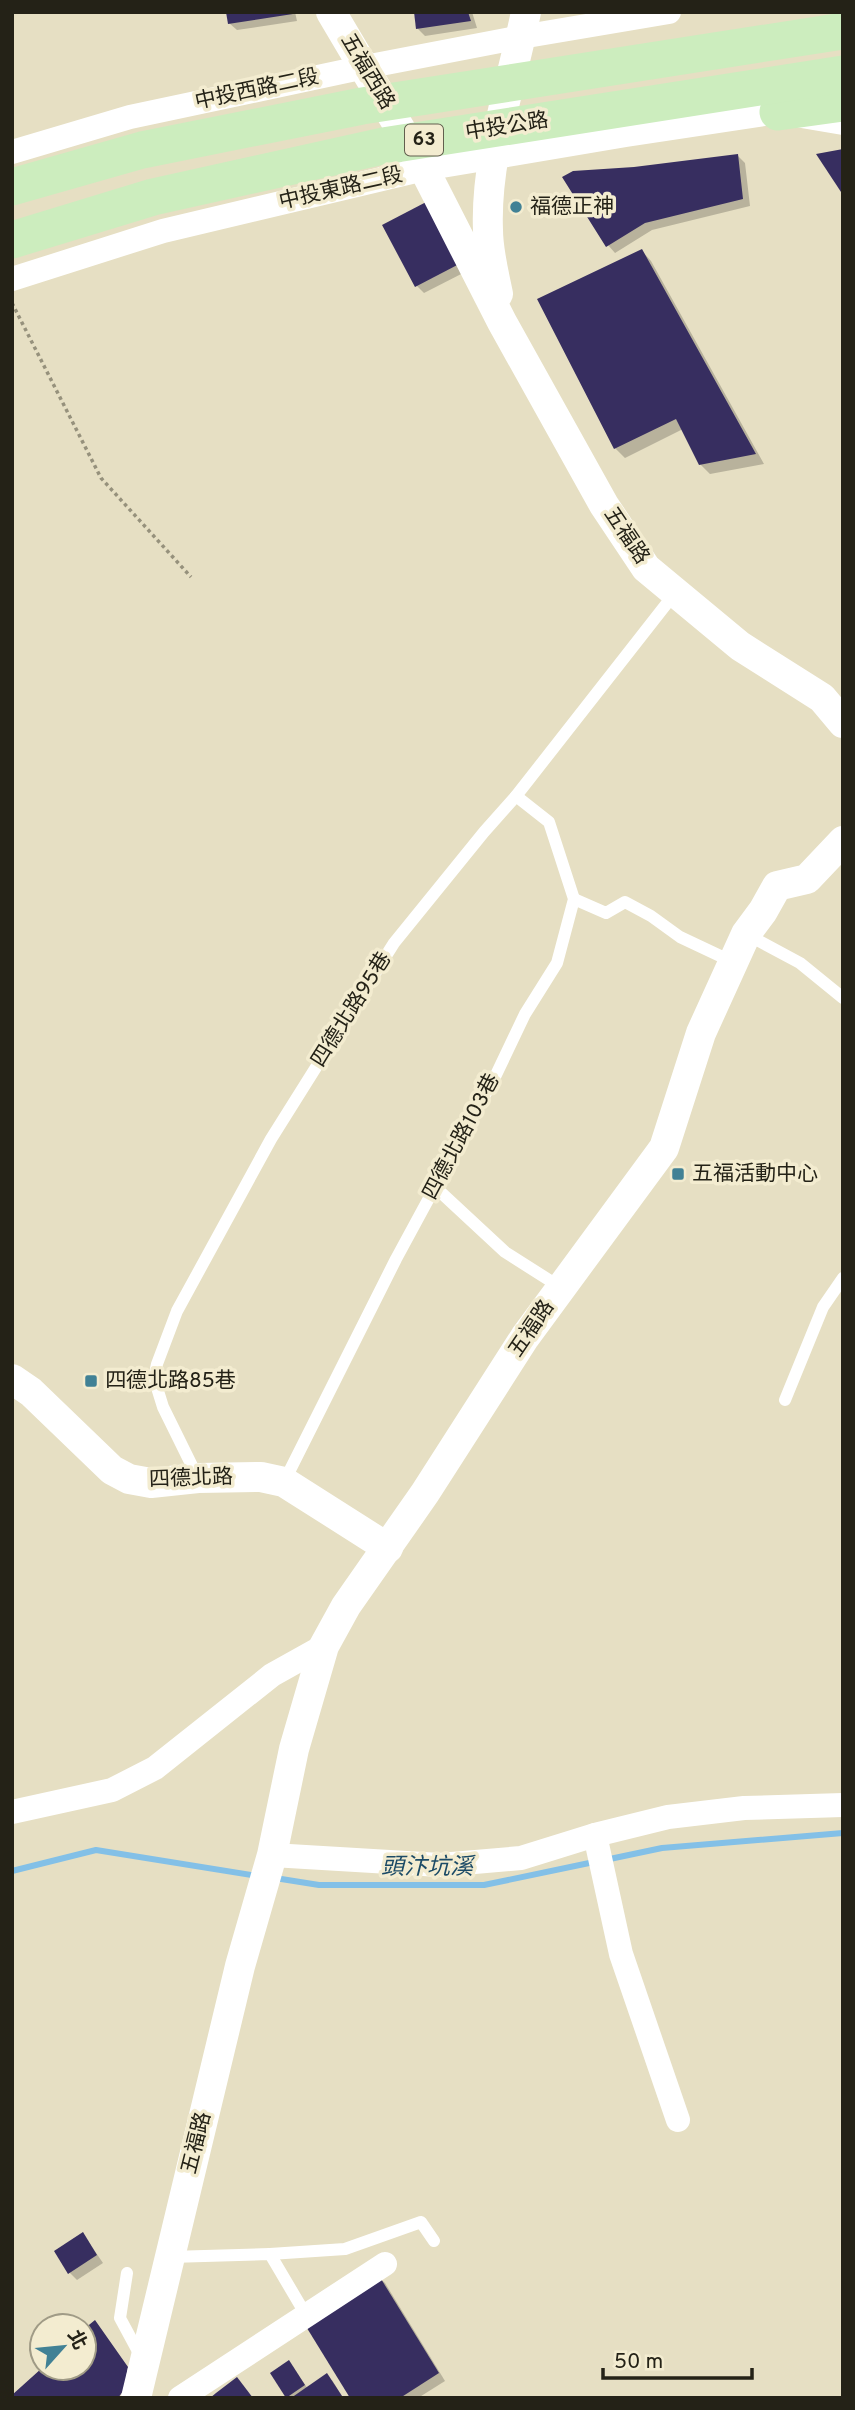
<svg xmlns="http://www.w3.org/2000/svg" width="855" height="2410" font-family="Overpass,'Noto Sans TC',sans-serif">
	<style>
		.shadow { fill: #0003 }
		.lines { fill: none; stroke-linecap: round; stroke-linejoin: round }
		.stream { stroke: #83c0e7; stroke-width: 6 }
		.building { fill: #372e60 }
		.path { stroke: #96917c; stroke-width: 3.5; stroke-dasharray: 3.5 3.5; stroke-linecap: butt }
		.service { stroke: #fff; stroke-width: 12 }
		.minor { stroke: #fff; stroke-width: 24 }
		.tertiary { stroke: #fff; stroke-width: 30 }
		.primary { stroke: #ccedbe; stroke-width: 37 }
		.poi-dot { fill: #418195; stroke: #f3ecd0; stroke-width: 2.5 }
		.labels { text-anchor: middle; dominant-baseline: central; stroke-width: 7; stroke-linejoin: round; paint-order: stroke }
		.shield { fill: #f3ecd0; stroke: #625f4e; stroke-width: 2 }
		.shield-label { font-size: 19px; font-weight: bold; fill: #242217 }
		.street-label { font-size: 21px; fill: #242217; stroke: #f3ecd0 }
		.poi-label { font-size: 21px; fill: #242217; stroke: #f3ecd0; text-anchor: start }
		.water-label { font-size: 23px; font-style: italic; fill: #1c4b66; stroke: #f3ecd0 }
	</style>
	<rect width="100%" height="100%" fill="#e6dfc3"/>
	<g class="shadow">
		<polygon points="228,12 295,12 297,21 237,30 229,23"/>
		<polygon points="416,12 472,12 477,28 425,36 418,29"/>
		<polygon points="738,156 745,163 750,206 652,230 615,253 608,245 634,169"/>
		<polygon points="385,226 469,270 424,293 417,286"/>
		<polygon points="642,251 651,261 764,464 710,474 700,464 683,429 625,458 615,448"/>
		<polygon points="83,2234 103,2263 77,2280 70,2273"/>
		<polygon points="377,2276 385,2283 445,2381 418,2398 352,2398"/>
		<polygon points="293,2367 308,2389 332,2380 343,2398 289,2398 272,2374"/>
	</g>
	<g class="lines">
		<g class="stream">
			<polyline points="605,1860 662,1848 843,1833"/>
			<polyline points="12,1871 96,1850 258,1876"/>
			<polyline points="275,1878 319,1885 484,1885 594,1862"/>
		</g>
	</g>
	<g class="building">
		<polygon points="226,12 293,12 293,14 228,24"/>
		<polygon points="414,12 468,12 471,21 416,29"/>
		<polygon points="843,149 843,195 816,154"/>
		<polygon points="738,154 743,199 645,223 606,247 562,177 573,171 634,167"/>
		<polygon points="430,200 463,262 415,287 382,225"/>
		<polygon points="642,249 756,454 699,465 676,419 614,449 537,299"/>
		<polygon points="83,2232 97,2255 68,2274 54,2251"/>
		<polygon points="378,2274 439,2373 400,2398 350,2398 302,2320"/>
		<polygon points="95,2320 128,2367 124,2390 118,2398 12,2398 12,2395 42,2368 84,2368 84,2329"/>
		<polygon points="289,2360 305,2385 286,2398 270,2373"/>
		<polygon points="327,2373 342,2396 339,2398 291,2398"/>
		<polygon points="237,2377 253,2398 210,2398 216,2393"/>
	</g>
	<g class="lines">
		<polyline class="path" points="12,303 101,478 191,577"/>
		<g class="service">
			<polyline points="574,899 606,913 625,902 651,916 680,937 733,962"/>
			<polyline points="746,934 800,963 843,998"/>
			<polyline points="435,1187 505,1252 560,1287"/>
			<polyline points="785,1400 823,1307 843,1278"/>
			<polyline points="198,1478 163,1407 154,1378 157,1364 177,1311 271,1139 394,943 484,832 516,796 675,593"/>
			<polyline points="284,1482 396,1259 435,1187 447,1170 458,1142 494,1079 525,1014 557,963 574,899 549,822 516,796"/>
			<polyline points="270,2254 345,2249 421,2222 434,2241"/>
			<polyline points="170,2257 270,2254 306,2315"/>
			<polyline points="127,2273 120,2318 141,2357"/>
		</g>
		<g class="minor">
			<polyline points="12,152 130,117 365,67 521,37 669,12"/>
			<polyline points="12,279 163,231 424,169 626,135 778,112 843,123"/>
			<polyline points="12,1812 112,1790 155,1768 272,1675 324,1646"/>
			<polyline points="595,1835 621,1954 678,2120"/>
			<polyline points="272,1855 440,1865 521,1858 595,1835 668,1817 744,1808 843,1805"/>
			<polyline points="180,2398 385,2264"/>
		</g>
		<g class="tertiary">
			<polyline points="331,12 424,169 502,322 604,505 646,568 740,646 822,698 843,723"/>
			<path d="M 498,294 C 494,274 488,251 488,230 C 485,159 512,82 526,12"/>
			<polyline points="12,1379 31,1392 112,1470 129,1479 151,1483 198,1478 261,1477 284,1482 388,1548"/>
			<polyline points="136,2398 240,1966 272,1855 294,1749 324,1646 346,1606 425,1493 525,1337 664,1148 701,1033 746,934 763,911 777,886 807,879 843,841"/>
		</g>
		<g class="primary">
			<polyline points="778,112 843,103"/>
			<polyline points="12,187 142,150 362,106 843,31"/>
			<polyline points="12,240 153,197 383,146 843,74"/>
		</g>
	</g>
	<g class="poi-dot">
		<circle cx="516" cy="207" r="7"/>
		<rect x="671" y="1167" width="14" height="14" rx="3.5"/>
		<rect x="84" y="1374" width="14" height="14" rx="3.5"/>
	</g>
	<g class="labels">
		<rect class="shield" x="405" y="124.5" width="38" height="31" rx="5"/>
		<g class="shield-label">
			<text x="424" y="140">63</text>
		</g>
		<g class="street-label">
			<text transform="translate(367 72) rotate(59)">五福西路</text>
			<text transform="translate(257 90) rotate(-12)">中投西路二段</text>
			<text transform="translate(507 127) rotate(-9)">中投公路</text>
			<text transform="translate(341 189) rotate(-13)">中投東路二段</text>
			<text transform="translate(626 536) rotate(56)">五福路</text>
			<text transform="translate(352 1010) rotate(-58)">四德北路95巷</text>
			<text transform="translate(462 1137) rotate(-62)">四德北路103巷</text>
			<text transform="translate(532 1329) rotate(-56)">五福路</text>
			<text transform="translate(191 1479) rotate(-2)">四德北路</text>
			<text transform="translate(197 2143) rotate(-76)">五福路</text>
		</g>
		<g class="poi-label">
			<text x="530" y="207">福德正神</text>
			<text x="692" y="1174">五福活動中心</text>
			<text x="105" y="1381">四德北路85巷</text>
		</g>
		<g class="water-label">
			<text x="427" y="1868">頭汴坑溪</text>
		</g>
	</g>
	<rect width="855" height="2410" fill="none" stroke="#242217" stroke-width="28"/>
	<g transform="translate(63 2347) rotate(63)"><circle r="33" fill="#f3ecd0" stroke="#a09b86" stroke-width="2"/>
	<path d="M0-5L12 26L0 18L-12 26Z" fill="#418195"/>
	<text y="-10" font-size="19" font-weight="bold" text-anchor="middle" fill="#242217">北</text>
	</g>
	<path d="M603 2368v10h149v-10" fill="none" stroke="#242217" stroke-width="3.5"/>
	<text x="614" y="2368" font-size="21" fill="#242217" stroke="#f3ecd0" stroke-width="5" paint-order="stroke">50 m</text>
</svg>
